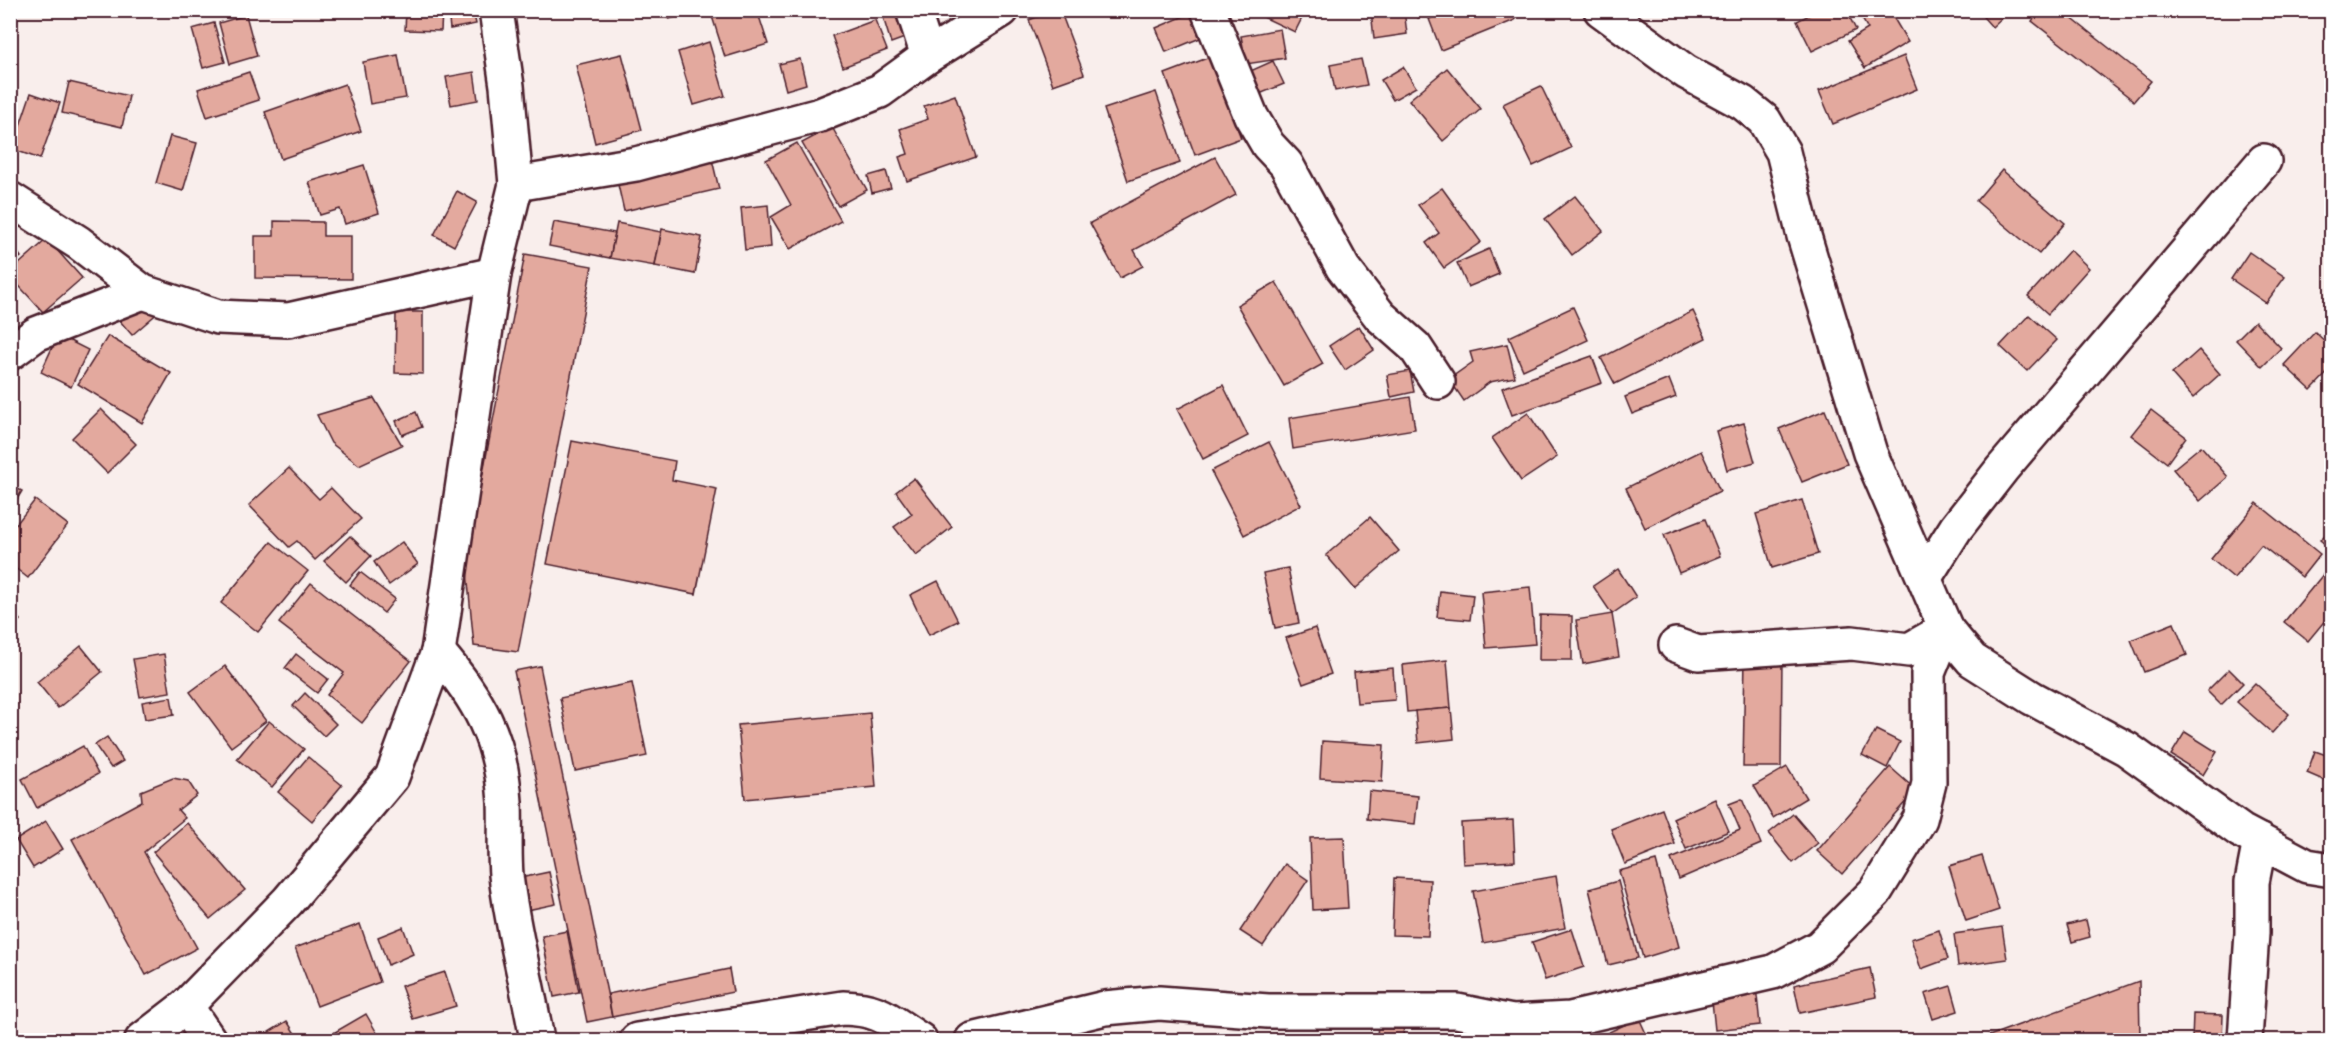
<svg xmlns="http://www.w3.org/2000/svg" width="2342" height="1051" font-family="'Indie Flower',sans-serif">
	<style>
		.building { fill: #e3a99e; stroke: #4a1f2b; stroke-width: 1.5 }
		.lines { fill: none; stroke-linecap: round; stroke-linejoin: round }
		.minor-casing { stroke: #4a1f2b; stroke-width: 38 }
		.tertiary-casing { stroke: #4a1f2b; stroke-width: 38 }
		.minor { stroke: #fff; stroke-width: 33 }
		.tertiary { stroke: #fff; stroke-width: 33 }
	</style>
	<rect width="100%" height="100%" fill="#f9eeec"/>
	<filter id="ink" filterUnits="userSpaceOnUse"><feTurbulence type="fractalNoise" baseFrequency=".0167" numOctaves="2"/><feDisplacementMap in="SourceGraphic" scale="12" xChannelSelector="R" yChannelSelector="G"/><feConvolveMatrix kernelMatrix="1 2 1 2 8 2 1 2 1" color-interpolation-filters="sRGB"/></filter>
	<g filter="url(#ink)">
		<g class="building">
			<polygon points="406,10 442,10 441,31 405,30"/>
			<polygon points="448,10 473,10 476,24 450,29"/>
			<polygon points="667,10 700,10 669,19"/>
			<polygon points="710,10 757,10 768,44 725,57"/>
			<polygon points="1055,10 1060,10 1084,74 1053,85 1029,20"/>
			<polygon points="1266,10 1306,10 1295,32 1263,17"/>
			<polygon points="1371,10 1404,10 1407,34 1374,39"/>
			<polygon points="1414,10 1433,10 1418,18"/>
			<polygon points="1450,10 1512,10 1515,20 1441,50 1429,19"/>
			<polygon points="1819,10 1846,10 1856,30 1812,51 1797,21"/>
			<polygon points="1857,10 1889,10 1908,42 1865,68 1848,41 1868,29"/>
			<polygon points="1977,10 2010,10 1992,27"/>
			<polygon points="2040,10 2061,10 2151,81 2134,101 2032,21"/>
			<polygon points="902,11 910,36 891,43 883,17"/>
			<polygon points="1196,11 1205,36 1166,52 1156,28"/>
			<polygon points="246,15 257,56 230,64 219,23"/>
			<polygon points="875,20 887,50 843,67 832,36"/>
			<polygon points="214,23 225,62 203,68 192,29"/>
			<polygon points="1280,29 1285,58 1246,64 1241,36"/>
			<polygon points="709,42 725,96 694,105 678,52"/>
			<polygon points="622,54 642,130 595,143 576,65"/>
			<polygon points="398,55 406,98 370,104 363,62"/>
			<polygon points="1904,56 1917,89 1833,124 1819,91"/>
			<polygon points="1210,57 1241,138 1195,155 1165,74"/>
			<polygon points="800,59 806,84 786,90 779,64"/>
			<polygon points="1361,59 1367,85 1335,91 1330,65"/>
			<polygon points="1273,61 1284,84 1257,95 1246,73"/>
			<polygon points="1403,67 1416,87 1393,100 1381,80"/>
			<polygon points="1447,68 1481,109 1443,141 1409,100"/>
			<polygon points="249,72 259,100 207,117 198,89"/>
			<polygon points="474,72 478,100 451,105 446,77"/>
			<polygon points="69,82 129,96 122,127 62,113"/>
			<polygon points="345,84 361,131 281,159 265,112"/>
			<polygon points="1541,86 1571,148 1533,166 1503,104"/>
			<polygon points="1156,92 1180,163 1128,181 1104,109"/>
			<polygon points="31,93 60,103 40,159 12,149"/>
			<polygon points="955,95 976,157 907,181 899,157 908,154 900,129 928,119 924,106"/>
			<polygon points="832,127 867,190 838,206 802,143"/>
			<polygon points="170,136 197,143 183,191 156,183"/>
			<polygon points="797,143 841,221 790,249 771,217 791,205 766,160"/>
			<polygon points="711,155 719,189 624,211 616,176"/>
			<polygon points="1215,157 1236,195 1134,250 1143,266 1120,278 1090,223"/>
			<polygon points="364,165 379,213 345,224 340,209 320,215 309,182"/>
			<polygon points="2002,170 2065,223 2039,254 1976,201"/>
			<polygon points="886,171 891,188 872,193 868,176"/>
			<polygon points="1442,188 1481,242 1444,268 1426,243 1439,233 1418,205"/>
			<polygon points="457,191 477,202 454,246 434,235"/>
			<polygon points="1575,196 1603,231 1572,255 1545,219"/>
			<polygon points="768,205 771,247 745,250 741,208"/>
			<polygon points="274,221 323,222 323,236 351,236 351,279 255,278 255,236 274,236"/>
			<polygon points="554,222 615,233 610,258 549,246"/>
			<polygon points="617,223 661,232 655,266 610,258"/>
			<polygon points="662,229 702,237 695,274 655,266"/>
			<polygon points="47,239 82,278 43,312 10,276 10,272"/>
			<polygon points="10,241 21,257 10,264"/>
			<polygon points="1489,249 1499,274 1468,287 1457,263"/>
			<polygon points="2070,250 2089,268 2048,314 2028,296"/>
			<polygon points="2249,252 2285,277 2266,303 2231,279"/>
			<polygon points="525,254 592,266 518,652 474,646 466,561"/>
			<polygon points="1276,282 1323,364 1284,386 1237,305"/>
			<polygon points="147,298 160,311 132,335 120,321"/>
			<polygon points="1573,307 1588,340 1523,370 1509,337"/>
			<polygon points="1693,311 1706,338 1615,384 1601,358"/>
			<polygon points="396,312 423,312 423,374 395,373"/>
			<polygon points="2029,315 2057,340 2027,371 2000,346"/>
			<polygon points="2255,321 2281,348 2262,367 2236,340"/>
			<polygon points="1359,326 1374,350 1345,370 1329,346"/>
			<polygon points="2315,332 2332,348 2332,368 2311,390 2284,365"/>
			<polygon points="58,335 88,350 71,387 41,372"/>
			<polygon points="108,336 171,373 142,423 78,384"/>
			<polygon points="1507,344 1515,377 1490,382 1464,401 1449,379 1473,362 1470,352"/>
			<polygon points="2199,350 2220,374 2193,398 2172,374"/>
			<polygon points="1592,356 1602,383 1512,415 1502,388"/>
			<polygon points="1410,371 1414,392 1391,397 1387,375"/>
			<polygon points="1669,379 1676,397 1632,414 1625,397"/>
			<polygon points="1223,385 1248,436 1203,459 1177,409"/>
			<polygon points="1410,397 1415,429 1293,449 1289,418"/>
			<polygon points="374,398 402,445 359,465 331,443 317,415"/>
			<polygon points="101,409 136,444 107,473 72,438"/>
			<polygon points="1825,410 1847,464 1802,482 1779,429"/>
			<polygon points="2151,410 2186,437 2167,463 2131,435"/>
			<polygon points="416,412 422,427 402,435 396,421"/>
			<polygon points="1528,413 1557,457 1521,481 1492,438"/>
			<polygon points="1744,423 1755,462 1727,470 1716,431"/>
			<polygon points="572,441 675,461 672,480 717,489 696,594 547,564"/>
			<polygon points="1269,442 1301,505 1244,535 1211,471"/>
			<polygon points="2201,446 2228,477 2200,501 2173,469"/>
			<polygon points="1701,451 1720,491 1645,528 1626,488"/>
			<polygon points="289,468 319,499 331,488 361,519 315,560 297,541 289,547 249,505"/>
			<polygon points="914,478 952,527 916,555 894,527 912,514 896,492"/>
			<polygon points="10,485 22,491 10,511"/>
			<polygon points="35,500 68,525 28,578 10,564 10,532"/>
			<polygon points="1802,500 1818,554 1772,568 1756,514"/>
			<polygon points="2257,503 2320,554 2302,577 2261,545 2234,578 2211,559"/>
			<polygon points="1370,517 1399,551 1355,589 1326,555"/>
			<polygon points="1705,519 1720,556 1679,573 1664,535"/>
			<polygon points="2332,528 2332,550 2320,540"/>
			<polygon points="350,536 371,556 346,582 324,561"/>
			<polygon points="271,542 308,571 258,632 221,603"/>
			<polygon points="402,542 418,564 389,585 374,562"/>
			<polygon points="2330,566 2332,612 2308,641 2284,622"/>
			<polygon points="1288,568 1299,623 1275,628 1263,573"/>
			<polygon points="1618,569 1636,597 1612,614 1593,586"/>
			<polygon points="360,572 395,599 384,613 350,585"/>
			<polygon points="938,581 958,621 929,635 910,595"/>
			<polygon points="311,583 411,661 362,723 327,695 344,673 279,623"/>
			<polygon points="1530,587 1535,644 1486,648 1481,592"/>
			<polygon points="1440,591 1473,595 1470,620 1437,617"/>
			<polygon points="10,610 20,620 10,630"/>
			<polygon points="1612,614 1619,657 1583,664 1576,620"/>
			<polygon points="1540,615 1572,616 1572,660 1539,660"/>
			<polygon points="2174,623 2187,655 2144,672 2131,640"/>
			<polygon points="1315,628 1331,674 1303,684 1286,638"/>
			<polygon points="81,646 102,672 58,708 37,682"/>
			<polygon points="164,654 170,692 140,697 133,659"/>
			<polygon points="296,654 328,679 317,693 285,668"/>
			<polygon points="1745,658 1782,658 1781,767 1743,767"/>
			<polygon points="1447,660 1451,708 1407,712 1403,665"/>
			<polygon points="225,666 266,721 231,747 190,692"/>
			<polygon points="540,666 612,1017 587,1022 514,671"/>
			<polygon points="1393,668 1395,700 1357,703 1354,672"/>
			<polygon points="2229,669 2243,683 2221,705 2207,691"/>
			<polygon points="632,683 647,756 575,771 560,698"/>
			<polygon points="2255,683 2289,714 2272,733 2237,702"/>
			<polygon points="305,693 336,724 324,736 293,706"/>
			<polygon points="171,697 174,715 145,719 142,702"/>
			<polygon points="1451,708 1454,739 1418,743 1415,711"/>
			<polygon points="870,713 876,787 745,799 738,725"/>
			<polygon points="269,721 304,749 272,787 237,759"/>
			<polygon points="1876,730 1900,742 1887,768 1862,755"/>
			<polygon points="2185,732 2217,752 2203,775 2171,755"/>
			<polygon points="107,737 123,761 111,768 95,745"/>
			<polygon points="1322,741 1384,745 1382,782 1320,778"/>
			<polygon points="83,746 98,774 37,808 22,779"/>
			<polygon points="2315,751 2332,757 2330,783 2307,773"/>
			<polygon points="308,757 342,785 312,821 278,792"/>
			<polygon points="1787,767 1806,798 1773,818 1754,786"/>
			<polygon points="1890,767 1916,790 1842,874 1817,851"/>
			<polygon points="173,778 188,781 197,795 178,810 185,818 144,852 197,948 146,975 72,839 142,801 141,791"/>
			<polygon points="1369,791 1418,796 1415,824 1367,819"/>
			<polygon points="1715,799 1729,831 1686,849 1673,818"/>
			<polygon points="1742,799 1761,844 1679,879 1671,859 1740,830 1729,804"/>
			<polygon points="1662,809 1675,844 1625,864 1611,829"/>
			<polygon points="1793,814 1818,843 1793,863 1769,833"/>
			<polygon points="1513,820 1515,861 1463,864 1461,823"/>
			<polygon points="46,821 63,849 33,868 16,840"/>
			<polygon points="187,823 245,890 210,919 153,852"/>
			<polygon points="1344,837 1348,908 1313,910 1310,838"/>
			<polygon points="1982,856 1999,910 1966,921 1949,866"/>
			<polygon points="1656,861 1679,947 1643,958 1619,871"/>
			<polygon points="1285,864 1308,880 1263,946 1240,931"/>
			<polygon points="549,872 556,904 527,910 520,878"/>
			<polygon points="1556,876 1565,928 1483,943 1473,891"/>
			<polygon points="1394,878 1430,880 1428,936 1392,935"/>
			<polygon points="1618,881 1638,958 1608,965 1589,889"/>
			<polygon points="2086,920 2090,937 2072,942 2067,925"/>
			<polygon points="360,924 380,982 317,1006 295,948"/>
			<polygon points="403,927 413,954 388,965 378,937"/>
			<polygon points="2002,927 2007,959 1958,966 1954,934"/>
			<polygon points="1572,929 1584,967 1545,980 1532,942"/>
			<polygon points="1939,930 1948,959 1921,969 1911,939"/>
			<polygon points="567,931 579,992 554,997 542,936"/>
			<polygon points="1870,968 1876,997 1800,1013 1794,985"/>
			<polygon points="729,969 733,992 612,1017 608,994"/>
			<polygon points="445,972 456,1006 413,1019 401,986"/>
			<polygon points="2139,981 2140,1040 1978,1040"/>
			<polygon points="1756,986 1760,1025 1715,1030 1711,991"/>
			<polygon points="1951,986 1958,1011 1933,1019 1925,994"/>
			<polygon points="366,1014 381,1040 340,1040 335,1032"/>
			<polygon points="2193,1014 2223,1015 2222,1040 2192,1040"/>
			<polygon points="1639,1018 1649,1040 1611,1040 1607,1033"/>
			<polygon points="1378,1019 1404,1020 1403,1040 1377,1040"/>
			<polygon points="287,1021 299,1040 256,1040"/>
		</g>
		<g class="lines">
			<g class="minor-casing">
				<g id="minor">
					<polyline points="913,10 928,56"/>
					<polyline points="1208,10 1251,116 1268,145 1286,164 1343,268 1380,316 1415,347 1438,382"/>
					<polyline points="1601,10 1686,72 1743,103 1764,120 1783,152 1804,236 1870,453 1946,629 1972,660 2032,698 2127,749 2241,831 2307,866 2332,870"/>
					<polyline points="516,184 636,164 820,115 880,91 928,56 1002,10"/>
					<polyline points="10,199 79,243 143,292 218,317 288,320 494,274"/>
					<polyline points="10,353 36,334 143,292"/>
					<polyline points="1925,577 1956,528 2002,469 2264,161"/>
					<polyline points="1676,645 1698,653 1852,643 1909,650 1946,629"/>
					<path d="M 438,652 C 478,698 501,738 505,802 C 506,826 504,851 506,875 C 512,930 528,985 537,1040"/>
					<polyline points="186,1006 209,1040"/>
					<path d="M 637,1040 L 843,1008 C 883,1009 889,1021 920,1040"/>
					<polyline points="972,1040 1105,1008 1159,1003 1268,1011 1457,1011 1512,1022 1570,1019 1773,972 1820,947 1875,892 1920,819 1929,783 1928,673 1946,629"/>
					<polyline points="2245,1040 2252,933 2252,882 2260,841"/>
				</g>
			</g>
			<g class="tertiary-casing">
				<polyline id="tertiary" points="142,1040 186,1006 288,901 392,777 438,652 494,274 516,184 507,86 496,10"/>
			</g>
			<use href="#minor" class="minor"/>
			<use href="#tertiary" class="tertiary"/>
		</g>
	</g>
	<rect width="2342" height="1051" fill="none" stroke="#fff" stroke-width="36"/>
	<rect x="18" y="18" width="2306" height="1015" fill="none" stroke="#4a1f2b" stroke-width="2" filter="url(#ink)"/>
</svg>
